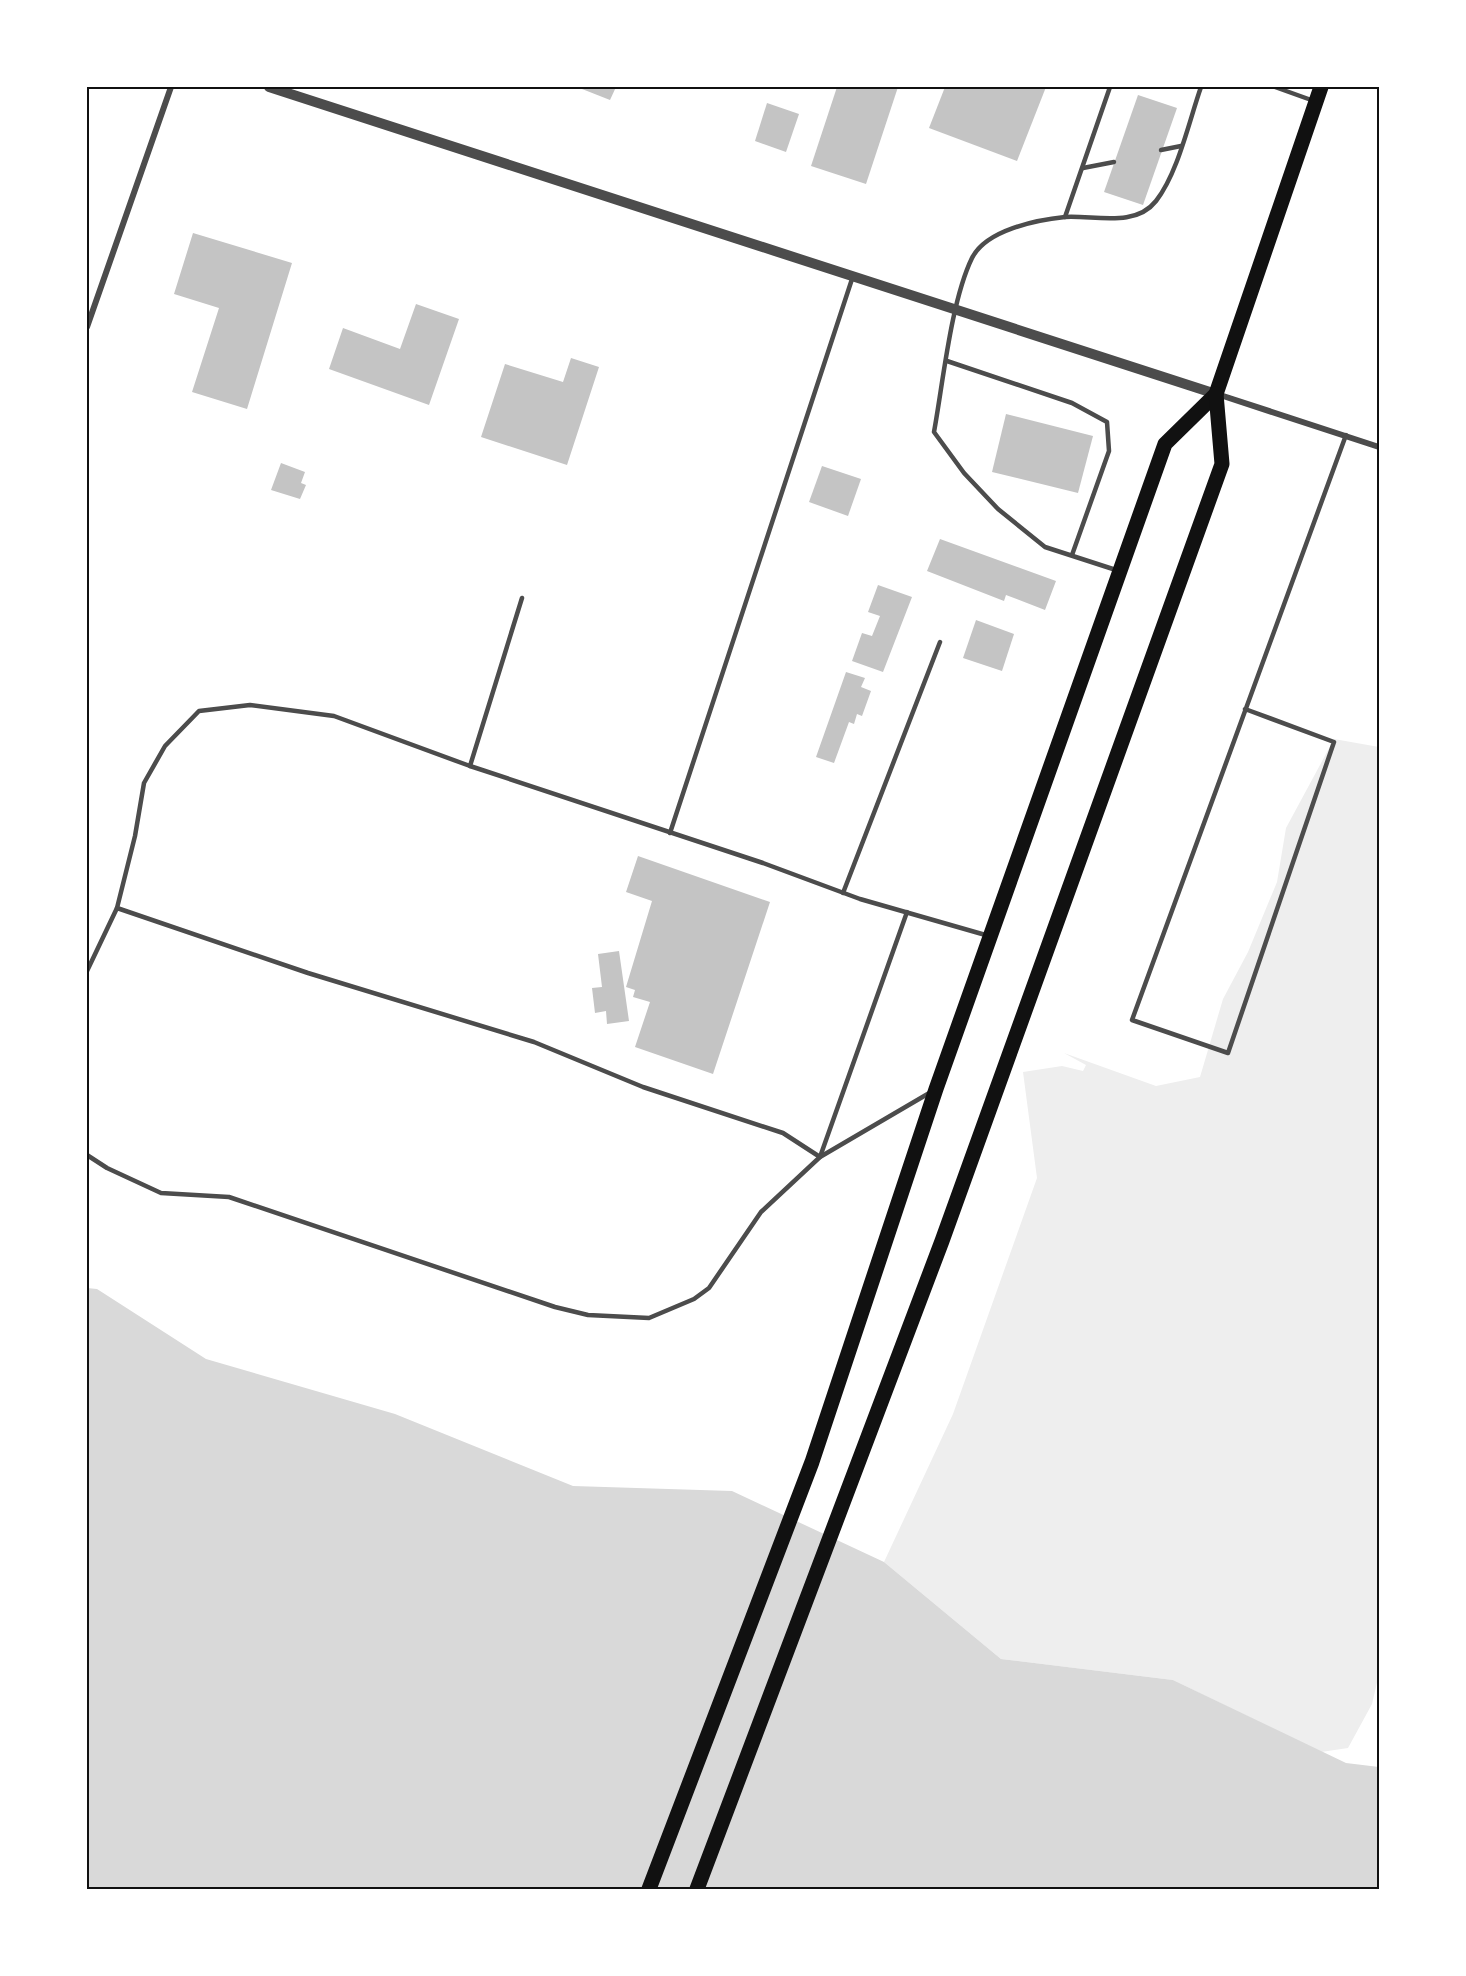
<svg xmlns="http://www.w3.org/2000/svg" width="1466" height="1976" font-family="Raleway,sans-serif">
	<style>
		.green { fill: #eee }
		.water { fill: #d9d9d9 }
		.building { fill: #c4c4c4 }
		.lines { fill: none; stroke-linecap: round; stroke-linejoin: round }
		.service { stroke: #4c4c4c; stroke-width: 4.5 }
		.minor { stroke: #4c4c4c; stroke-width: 6 }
		.tertiary { stroke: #4c4c4c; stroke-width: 10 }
		.primary { stroke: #111; stroke-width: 15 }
		.neatline { fill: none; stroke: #111; stroke-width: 2 }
	</style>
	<rect width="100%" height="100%" fill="#fff"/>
	<polygon class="green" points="1334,739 1379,747 1379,1674 1372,1704 1348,1748 1321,1752 1173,1680 1001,1659 884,1562 953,1414 1037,1178 1023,1072 1062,1066 1083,1071 1086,1065 1064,1053 1156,1086 1200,1077 1223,999 1248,952 1277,882 1286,828"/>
	<polygon class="water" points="87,1288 97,1289 206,1359 395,1414 573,1486 732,1491 884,1562 1001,1659 1173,1680 1346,1763 1379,1767 1379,1889 87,1889"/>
	<g class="building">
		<polygon points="577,87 616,87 610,100"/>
		<polygon points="837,87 898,87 866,184 811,166"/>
		<polygon points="945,87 1046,87 1017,161 929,128"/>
		<polygon points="1138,95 1177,108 1143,205 1104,192"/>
		<polygon points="767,103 799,114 786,152 755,141"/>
		<polygon points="193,233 292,263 247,409 192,392 219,308 174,294"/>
		<polygon points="416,304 459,319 429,405 329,369 343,328 400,349"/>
		<polygon points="571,358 599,367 567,465 481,437 505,364 563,382"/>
		<polygon points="1006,414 1093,436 1078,493 992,472"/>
		<polygon points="281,463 305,472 301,483 306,485 300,499 271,490"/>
		<polygon points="822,466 861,479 848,516 809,502"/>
		<polygon points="940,539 1056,581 1045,610 1006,595 1004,601 927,571"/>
		<polygon points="878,585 912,597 883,672 852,661 862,633 872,636 880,616 868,612"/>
		<polygon points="976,620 1014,634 1002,671 963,658"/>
		<polygon points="846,672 865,678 861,687 871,691 862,716 857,714 854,724 849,722 834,763 816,757"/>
		<polygon points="638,856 770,902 713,1074 635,1047 650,1002 633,997 635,990 626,987 652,901 626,892"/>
		<polygon points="619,951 629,1021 607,1024 606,1011 595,1013 592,988 602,987 598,954"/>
	</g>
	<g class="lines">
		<g class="service">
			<polyline points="1275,87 1314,101"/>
			<polyline points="1161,150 1181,146"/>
			<polyline points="1083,168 1114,162"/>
			<polyline points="1065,217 1110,87"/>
			<polyline points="947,361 1072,403 1107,422 1109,451 1072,555"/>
			<path d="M 1116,570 L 1045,547 L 998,509 L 964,473 L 934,432 C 943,383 951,301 972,258 C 986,230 1036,220 1065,217 C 1094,215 1135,228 1156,201 C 1178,173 1189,121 1201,87"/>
			<polyline points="1245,709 1334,742 1228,1053 1132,1020 1346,435"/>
			<polyline points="470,766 522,598"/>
			<polyline points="670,833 853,276"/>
			<polyline points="843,893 940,642"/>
			<polyline points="117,908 308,973 534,1042 643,1087 783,1133 820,1157 907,912"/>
			<polyline points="87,971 117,908 135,836 144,783 165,746 199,711 250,705 334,716 470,766 763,863 860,899 989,936"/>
			<polyline points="87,1155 107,1168 161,1193 229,1197 555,1307 588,1315 649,1318 694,1299 709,1288 761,1212 820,1157 931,1092"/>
		</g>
		<g class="minor">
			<polyline points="87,327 171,87"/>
			<polyline points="1217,394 1379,447"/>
		</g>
		<polyline class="tertiary" points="269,87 1216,394"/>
		<g class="primary">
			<polyline points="649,1889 812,1462 936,1089 1165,444 1216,394 1321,87"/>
			<polyline points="697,1889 942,1241 1222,464 1216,394"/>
		</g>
	</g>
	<rect width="1466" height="1976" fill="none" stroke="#ffffff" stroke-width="177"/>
	<rect x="88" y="88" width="1290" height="1800" class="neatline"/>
</svg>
